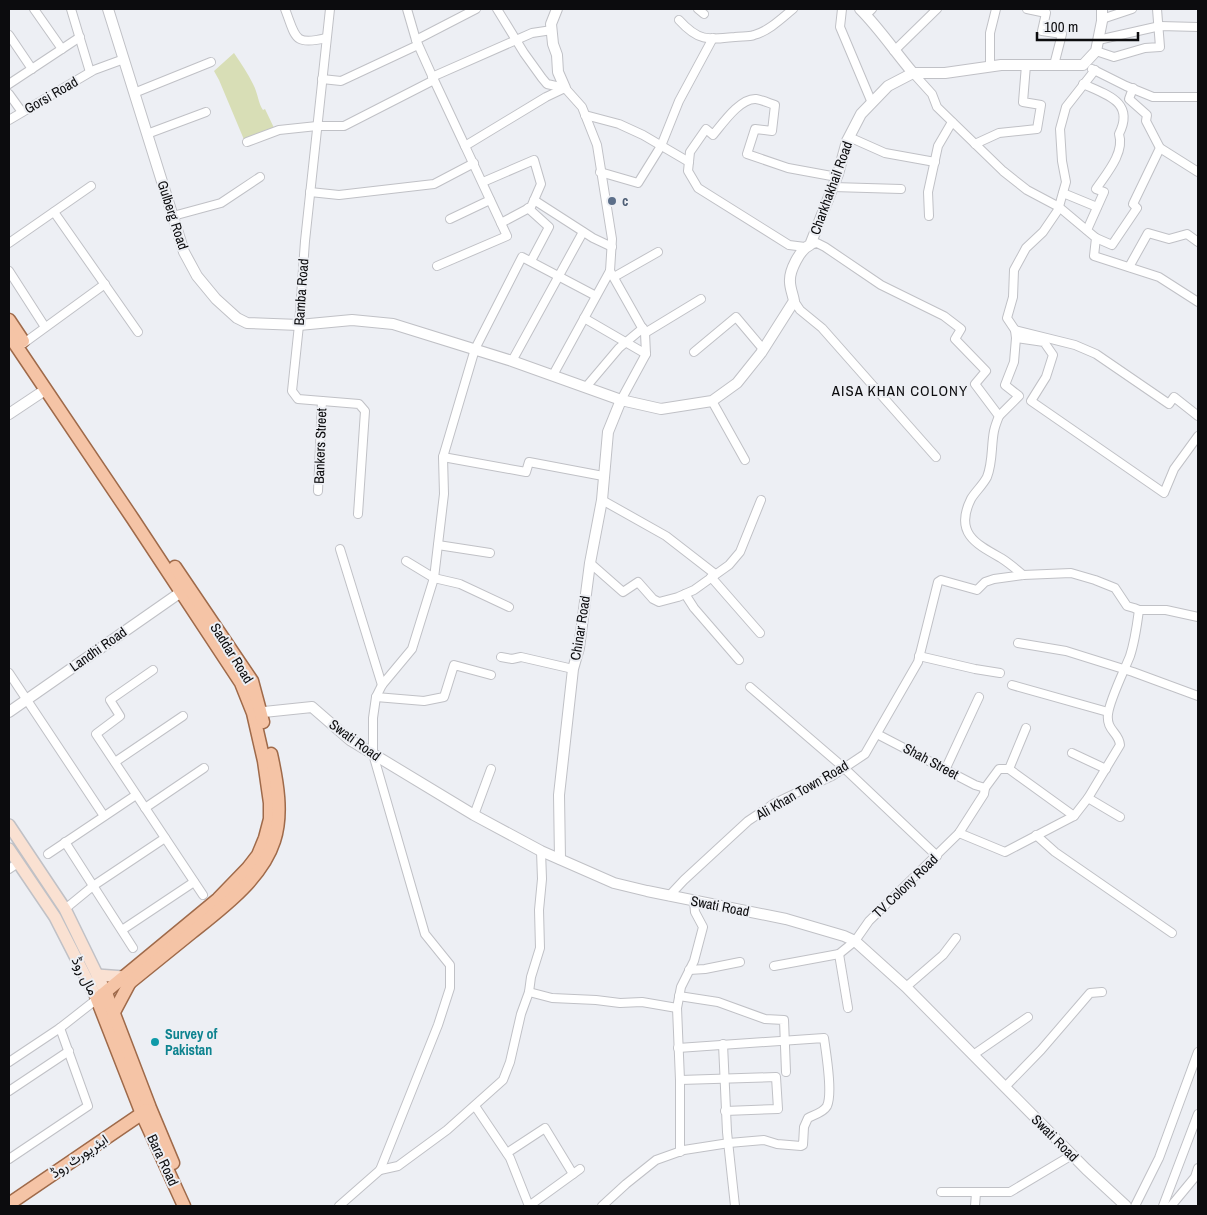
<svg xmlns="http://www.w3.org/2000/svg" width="1207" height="1215" font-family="'Archivo Narrow',Vazirmatn,sans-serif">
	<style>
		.green { fill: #d8deb6 }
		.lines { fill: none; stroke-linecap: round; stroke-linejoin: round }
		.minor-casing { stroke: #c0c1c6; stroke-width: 10 }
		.tertiary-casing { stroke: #c0c1c6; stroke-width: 12 }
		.secondary-casing { stroke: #c0c1c6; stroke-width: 14 }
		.primary-casing { stroke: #9f6a4a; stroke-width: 15 }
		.minor { stroke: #fff; stroke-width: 8 }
		.tertiary { stroke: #fff; stroke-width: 10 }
		.secondary { stroke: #fae1d2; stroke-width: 11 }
		.primary { stroke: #f5c4a6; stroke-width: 12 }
		.service-dot { fill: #5c6f8a; stroke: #edeff4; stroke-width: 2 }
		.culture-dot { fill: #0f9aa8; stroke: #edeff4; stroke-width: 2 }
		.labels { text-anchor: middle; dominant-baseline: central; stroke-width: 4; stroke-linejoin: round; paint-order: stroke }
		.street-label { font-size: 14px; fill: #0c0c0e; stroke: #edeff4 }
		.service-label { font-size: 14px; font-weight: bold; fill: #4e5e75; stroke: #edeff4; text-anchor: start }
		.culture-label { font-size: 14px; font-weight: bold; fill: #0d838f; stroke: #edeff4; text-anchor: start }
		.neighbourhood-label { font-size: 15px; letter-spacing: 1px; fill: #0c0c0e; stroke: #edeff4 }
	</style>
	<rect width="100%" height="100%" fill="#edeff4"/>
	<path class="green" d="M 234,53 C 241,63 248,74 253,84 C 258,93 258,103 263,110 L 265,109 L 275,130 L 245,142 L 219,80 L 214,71 Z"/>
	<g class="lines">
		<g class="minor-casing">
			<g id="minor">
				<polyline points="34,9 62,49"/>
				<polyline points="71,9 90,72"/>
				<path d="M 285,9 C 296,37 293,46 326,38"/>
				<polyline points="330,9 305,241 299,325 292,391 298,399 359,404 365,411 358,514"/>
				<polyline points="407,9 416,40 434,80"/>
				<polyline points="497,9 524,53 542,78 547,84 565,88"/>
				<polyline points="698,9 704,14"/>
				<polyline points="842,9 840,27 872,103"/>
				<polyline points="1027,9 1046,13 1042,31 1062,34 1054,65"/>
				<polyline points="866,15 872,9"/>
				<polyline points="1102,19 1132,9"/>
				<path d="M 679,20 C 698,41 707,40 735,37 C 741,36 749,37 754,35 C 769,31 782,18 793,9"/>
				<polyline points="9,35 32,69"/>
				<polyline points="416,40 476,9"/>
				<polyline points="1098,40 1160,26 1198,27"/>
				<polyline points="894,51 937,9"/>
				<polyline points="1096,51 1114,57 1145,48 1160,47 1157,9"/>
				<polyline points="990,67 990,33 996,9"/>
				<polyline points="1092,69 1126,86 1153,97 1198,97"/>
				<polyline points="1095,70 1066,107 1060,129 1062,161 1066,182 1058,210 1043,232 1026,248 1014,270 1013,297 1007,318 1015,330 1075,345 1096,354 1169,404 1174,397 1198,416"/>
				<polyline points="913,73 932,94 937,107 1003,171 1027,190 1059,207 1096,238 1094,256 1159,277 1198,302"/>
				<polyline points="432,77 532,33 552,30"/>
				<polyline points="322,79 341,81 418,45"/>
				<polyline points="9,84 80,37"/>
				<path d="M 1083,84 C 1107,95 1135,102 1119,134 C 1125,153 1106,174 1096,189 L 1104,192 L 1087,230"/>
				<polyline points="134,93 211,62"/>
				<polyline points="9,94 22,112"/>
				<polyline points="585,115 619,124 643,135 689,162"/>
				<polyline points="9,120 94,70 124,59"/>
				<polyline points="147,134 206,112"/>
				<polyline points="849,137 885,153 935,162"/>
				<polyline points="247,142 279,130 317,126 344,126 434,80 465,146"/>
				<polyline points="975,144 999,133 1037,129 1041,105 1023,102 1026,65"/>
				<polyline points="1160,148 1198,172"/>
				<polyline points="600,172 638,183 661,146 679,101 713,38"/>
				<polyline points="483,182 534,160 541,184 531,207 501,223"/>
				<polyline points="833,187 901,189"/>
				<polyline points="310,192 339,195 434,184 474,163"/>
				<polyline points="1063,193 1097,207"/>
				<polyline points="534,200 593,238 612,247"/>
				<polyline points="528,208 549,227 531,261"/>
				<polyline points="54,212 138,332"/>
				<polyline points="173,216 221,203 260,177"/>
				<polyline points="929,216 928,192 938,146 952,122"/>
				<polyline points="450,219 490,200"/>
				<polyline points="1096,238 1112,245 1137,208 1133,204 1160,148 1146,121 1147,115 1129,99 1133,88"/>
				<polyline points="9,243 91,186"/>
				<path d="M 810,245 L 817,243 L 825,247 L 881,285 L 944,316 L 961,329 L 955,339 L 986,371 L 975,384 L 999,416 C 997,421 995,426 994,431 C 991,446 993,462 987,477 C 983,485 975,492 971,499 C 954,533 976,544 1001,558 C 1009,563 1016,569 1023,575"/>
				<path d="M 805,247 L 789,245 L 698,188 L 688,171 L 690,152 L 706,129 L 713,135 C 723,123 740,98 756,99 C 762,100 769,103 775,105 L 772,131 L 755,129 L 747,154 L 788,168 L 837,177"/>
				<polyline points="437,266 507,236 465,146 546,97 565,88 582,107 597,145 612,239 610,271 553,375"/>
				<polyline points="1129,267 1148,233 1169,239 1187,234 1198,242"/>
				<polyline points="9,271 45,327"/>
				<polyline points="610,271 645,333 646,354 621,400"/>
				<polyline points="614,277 658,252"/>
				<polyline points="794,301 800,310 822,328 936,457"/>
				<polyline points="584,318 646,354"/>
				<polyline points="1015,330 1016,338 1044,342 1053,355 1046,377 1031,401 1164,493 1174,469 1198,436"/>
				<polyline points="645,333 701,299"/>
				<polyline points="24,343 105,284"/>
				<polyline points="694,352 736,317 763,349"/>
				<polyline points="512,361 583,232"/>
				<polyline points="586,387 619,348 643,328"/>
				<polyline points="712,401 745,460"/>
				<polyline points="999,416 1019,396 1005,385 1014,362 1016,338"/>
				<polyline points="443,457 526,472 529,462 603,476"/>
				<polyline points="318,491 322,401"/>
				<polyline points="602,500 666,536 715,574"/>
				<polyline points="438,545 490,553"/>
				<polyline points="340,549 382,685"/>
				<polyline points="406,561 434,578 460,584 509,607"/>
				<polyline points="590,563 623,592 638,582 653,599 659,602 678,597 694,590 729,565 740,552 761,500"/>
				<polyline points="711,577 760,633"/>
				<polyline points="685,594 694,608 739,660"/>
				<polyline points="1018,643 1066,651 1133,672 1198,696"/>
				<polyline points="919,656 975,669 1000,673"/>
				<polyline points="501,657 512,659 521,657 573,669"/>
				<polyline points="153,670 110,700 120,716 96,734 203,895"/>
				<polyline points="9,673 104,816"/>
				<polyline points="1012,685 1108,712"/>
				<polyline points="750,687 843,767 937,856"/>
				<polyline points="376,697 424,701 444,697 454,665 491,675"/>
				<polyline points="877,734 975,785 985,788"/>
				<polyline points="1072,753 1106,769"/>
				<polyline points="115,762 183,716"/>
				<polyline points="946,768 979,697"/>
				<polyline points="1009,769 1026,728"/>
				<polyline points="1088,798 1120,817"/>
				<polyline points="145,808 204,768"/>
				<polyline points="474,815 491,769"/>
				<path d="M 959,833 L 1005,852 L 1074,816 L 1088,798 L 1120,745 C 1119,732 1106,731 1108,714 C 1110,699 1124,671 1130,656 C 1135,641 1137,625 1139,610"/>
				<polyline points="1036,835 1055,852 1172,933"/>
				<polyline points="65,842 133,948"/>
				<polyline points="48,854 136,795"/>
				<polyline points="9,869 18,863"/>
				<polyline points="669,896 684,880 748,821 775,803 832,776 865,754 918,662 938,582 941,580 977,590 985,582 994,579 1023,575 1071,573 1095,580 1115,588 1127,606 1134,608 1139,610 1166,610 1198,617"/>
				<polyline points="65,909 93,886 165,838"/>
				<polyline points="122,930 194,882"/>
				<polyline points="839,954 848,1008"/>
				<polyline points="774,966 839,954 855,941 869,921 959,833 984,794 985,788 999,769 1009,769 1074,816"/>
				<polyline points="689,970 705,969 740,962"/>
				<polyline points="906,987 943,955 956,938"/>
				<polyline points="529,992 552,998 596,1000 620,1003 642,1002 677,1008"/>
				<polyline points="679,996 718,1002 765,1019 784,1020 786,1072"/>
				<polyline points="723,1044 727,1132 735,1206"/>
				<polyline points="973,1055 1028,1017"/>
				<polyline points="9,1062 60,1028 97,999"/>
				<polyline points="680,1080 776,1077 778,1109 725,1111"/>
				<polyline points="1005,1087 1041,1050 1090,993 1102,992"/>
				<polyline points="9,1091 69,1051"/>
				<polyline points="475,1106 510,1158 529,1206 580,1169"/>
				<polyline points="680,1152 680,1080 677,1008 681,987 694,961 703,927 695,912 694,901"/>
				<polyline points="507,1153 545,1128 573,1174"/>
				<polyline points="9,1159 88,1106 60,1028"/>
				<polyline points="380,1170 398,1166 447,1130 503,1080 510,1062 521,1014 529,992 531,977 540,948 539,910 542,879 541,851"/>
				<polyline points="941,1192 1010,1192 1072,1155"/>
				<polyline points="339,1206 380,1170 438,1025 450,988 450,965 425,934 373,754 373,718 376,697 382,685 412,649 434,578 444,494 443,457 475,349 522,257 596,296"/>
				<path d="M 602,1206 L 626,1184 L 656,1160 L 684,1150 L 729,1143 L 764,1140 L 777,1144 L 801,1146 L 803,1145 L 804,1127 L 808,1118 C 814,1115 824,1112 827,1106 C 833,1093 826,1053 824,1038 L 678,1048"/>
				<polyline points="975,1206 976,1193"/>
				<polyline points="1135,1206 1159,1158 1198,1052"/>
				<polyline points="1163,1206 1198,1114"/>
				<polyline points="1171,1206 1195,1177 1198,1168"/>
			</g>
		</g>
		<g class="tertiary-casing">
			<g id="tertiary">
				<path d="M 108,9 L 184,252 L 197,276 L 216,299 L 237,318 L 247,323 L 299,325 L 352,320 L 393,324 L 512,361 L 621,400 L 661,409 L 712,401 L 737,383 L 761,353 L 794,301 C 793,295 790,288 790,282 C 789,271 800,249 810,245 L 838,174 L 847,141 L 861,114 L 888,86 L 913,73 L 945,73 L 1001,65 L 1083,65 L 1096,51 L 1102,21 L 1102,9"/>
				<polyline points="557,9 551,24 553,44 557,55 558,72 565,88"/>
				<path d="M 860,9 C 880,29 895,52 913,73"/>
				<polyline points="9,414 45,390"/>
				<polyline points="9,712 181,592"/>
				<polyline points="254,713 312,707 350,740 474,815 541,851 614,883 647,891 786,919 844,936 855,941 906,987 1086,1169 1126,1206"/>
				<polyline points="560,859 559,795 573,669 579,648 590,563 602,500 608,432 621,400"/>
			</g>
		</g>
		<g class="secondary-casing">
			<g id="secondary">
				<polyline points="9,825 65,909 106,993"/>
				<polyline points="9,849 55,917 97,999"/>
				<polyline points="97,975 124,977"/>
			</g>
		</g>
		<g class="primary-casing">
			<g id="primary">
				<polyline points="9,320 23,341"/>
				<polyline points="9,335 133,519 241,683 253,713 264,761 270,803 270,819 265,838 258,855 248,868 218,899 97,999 142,1114 184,1206"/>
				<polyline points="175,567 252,681 263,722"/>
				<path d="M 128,984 C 149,967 170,950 191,933 C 221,909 262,879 274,841 C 283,814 277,781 271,754"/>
				<polyline points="106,993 150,1108 173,1163"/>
				<polyline points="113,1014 130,982"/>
				<polyline points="9,1204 147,1110"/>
			</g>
		</g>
		<use href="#minor" class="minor"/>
		<use href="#tertiary" class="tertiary"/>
		<use href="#secondary" class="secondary"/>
		<use href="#primary" class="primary"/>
	</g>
	<circle class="service-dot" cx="612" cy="201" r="5"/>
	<circle class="culture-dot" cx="155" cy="1042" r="5"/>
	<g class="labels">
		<g class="street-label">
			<text transform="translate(51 95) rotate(-30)">Gorsi Road</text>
			<text transform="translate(831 188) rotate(-70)">Charkhakhail Road</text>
			<text transform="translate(173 215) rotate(72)">Gulberg Road</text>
			<text transform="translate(301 292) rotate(-86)">Bamba Road</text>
			<text transform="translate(320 446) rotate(-88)">Bankers Street</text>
			<text transform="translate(580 628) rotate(-81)">Chinar Road</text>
			<text transform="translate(98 649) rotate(-35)">Landhi Road</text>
			<text transform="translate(232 653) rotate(58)">Saddar Road</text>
			<text transform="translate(355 740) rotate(36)">Swati Road</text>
			<text transform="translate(931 761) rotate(28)">Shah Street</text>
			<text transform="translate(802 790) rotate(-30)">Ali Khan Town Road</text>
			<text transform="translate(905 886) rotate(-44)">TV Colony Road</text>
			<text transform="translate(720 906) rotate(11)">Swati Road</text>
			<text transform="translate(85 976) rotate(63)">مال روڈ</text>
			<text transform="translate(1055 1138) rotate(45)">Swati Road</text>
			<text transform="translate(79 1156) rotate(-34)">ایئرپورٹ روڈ</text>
			<text transform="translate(163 1160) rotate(65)">Bara Road</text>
		</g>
		<g class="service-label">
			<text x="622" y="201">c</text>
		</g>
		<g class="culture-label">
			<text x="165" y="1034">Survey of<tspan x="165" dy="16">Pakistan</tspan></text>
		</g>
		<g class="neighbourhood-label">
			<text x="900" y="390">AISA KHAN COLONY</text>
		</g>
	</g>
	<rect width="1207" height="1215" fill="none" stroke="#0c0c0e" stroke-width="20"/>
	<path d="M1037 32v8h101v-8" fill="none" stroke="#0c0c0e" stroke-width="2.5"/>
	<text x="1044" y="32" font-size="15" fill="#0c0c0e" stroke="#edeff4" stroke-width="4" paint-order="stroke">100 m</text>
</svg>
